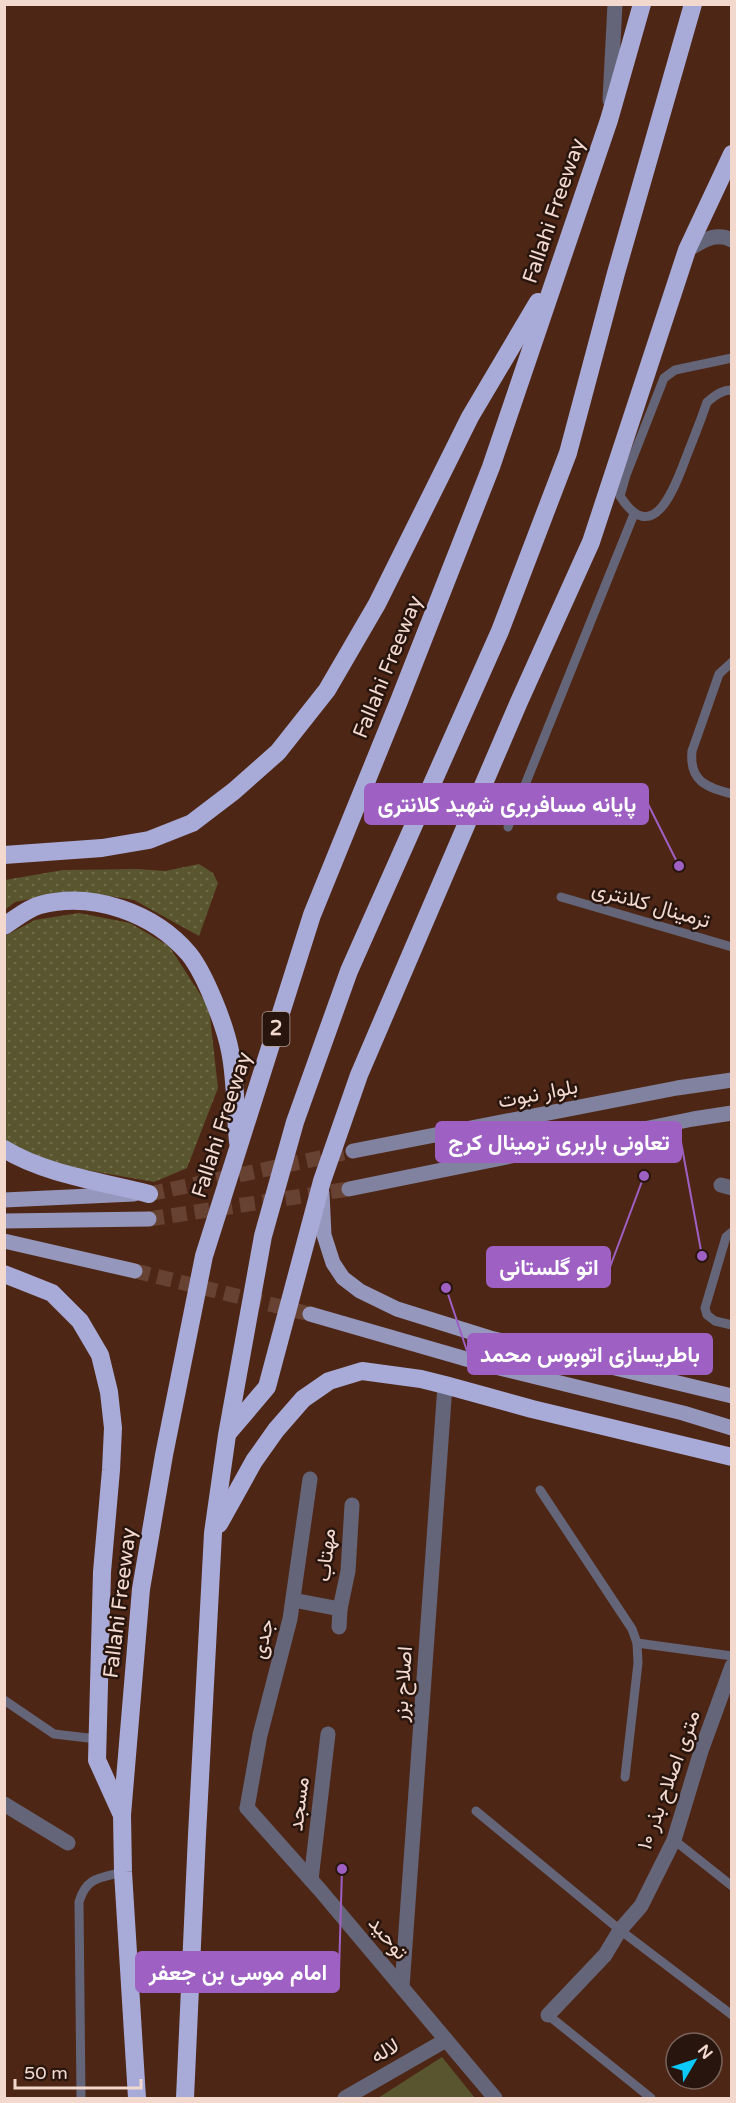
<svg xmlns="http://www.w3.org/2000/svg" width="736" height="2103" font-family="'Varela Round',Vazirmatn,sans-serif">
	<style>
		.grass { fill: url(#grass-dots) }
		.garden { fill: #59552e }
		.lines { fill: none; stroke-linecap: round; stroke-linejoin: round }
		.secondary-tunnel { stroke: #674131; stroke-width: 15; stroke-dasharray: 15 8; stroke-linecap: butt }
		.primary-tunnel { stroke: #674131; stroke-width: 15; stroke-dasharray: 15 8; stroke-linecap: butt }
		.service { stroke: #646578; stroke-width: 9 }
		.minor { stroke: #646578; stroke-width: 15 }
		.tertiary { stroke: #646578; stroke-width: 15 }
		.secondary { stroke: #80829f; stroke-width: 15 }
		.primary { stroke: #9597bd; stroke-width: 15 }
		.motorway { stroke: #a8aad8; stroke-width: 18 }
		.labels { text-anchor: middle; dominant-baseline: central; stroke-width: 5; stroke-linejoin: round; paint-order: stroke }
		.shield { fill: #27150e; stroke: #b69e94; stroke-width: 1.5 }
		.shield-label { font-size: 20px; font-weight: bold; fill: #f3d8ce }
		.street-label { font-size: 21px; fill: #f3d8ce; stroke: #27150e }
		.leader { fill: none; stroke: #9f60c4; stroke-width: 2 }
		.callout-dot { fill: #9f60c4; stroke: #27150e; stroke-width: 2 }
		.callout { fill: #9f60c4; stroke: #9f60c4; stroke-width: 2 }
		.callout-label { font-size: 22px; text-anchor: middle; font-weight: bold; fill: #fff }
	</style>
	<defs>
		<pattern id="grass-dots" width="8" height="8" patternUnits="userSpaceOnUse" patternTransform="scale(1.5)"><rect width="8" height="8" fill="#59552e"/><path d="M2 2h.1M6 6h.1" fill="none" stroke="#716d4b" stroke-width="1.8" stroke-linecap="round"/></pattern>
	</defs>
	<rect width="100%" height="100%" fill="#4e2615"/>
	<g class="grass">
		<polygon points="199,864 213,873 218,883 199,936 134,900 90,893 51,895 15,902 5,910 5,880 63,870 138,869 165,871"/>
		<polygon points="79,913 130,923 169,946 209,1008 218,1088 187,1168 154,1182 75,1168 12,1148 5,1139 5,936 35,920"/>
	</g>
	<polygon class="garden" points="442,2057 475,2098 378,2098"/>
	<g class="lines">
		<g class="secondary-tunnel">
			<polyline points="149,1194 353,1151"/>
			<polyline points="149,1219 349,1189"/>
		</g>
		<polyline class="primary-tunnel" points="135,1271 310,1314"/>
		<g class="service">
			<path d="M 732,358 L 675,370 L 664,378 L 626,475 L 620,496 C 654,550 676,484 687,455 C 694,437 701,420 707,402 C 715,396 721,390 732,390"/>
			<path d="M 732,662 L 719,674 L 692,751 C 689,782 707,787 732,794"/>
			<polyline points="508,827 634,514"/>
			<polyline points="561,897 732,947"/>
			<polyline points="732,1232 726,1237 705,1308 707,1315 715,1321 732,1325"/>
			<polyline points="540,1490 632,1629 637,1643 638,1663 625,1777"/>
			<polyline points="637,1643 732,1656"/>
			<polyline points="4,1700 54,1734 97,1739"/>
			<polyline points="476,1811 620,1930 732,2015"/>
			<polyline points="674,1840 732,1886"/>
			<polyline points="548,2015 651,2098"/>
			<path d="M 81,2098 L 79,1902 C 86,1877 100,1878 123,1872"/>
		</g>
		<g class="minor">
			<polyline points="610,100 615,4"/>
			<polyline points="721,1185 732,1188"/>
			<polyline points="293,1600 340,1609 348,1571 352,1505"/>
			<polyline points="339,1627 340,1609"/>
			<polyline points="4,1804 68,1843"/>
			<polyline points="247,1808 260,1735 290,1619 310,1479"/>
			<polyline points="311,1880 328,1734"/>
			<polyline points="402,1987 445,1385"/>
			<polyline points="548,2015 605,1955 620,1930 641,1906 674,1840 701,1751 732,1666"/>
			<polyline points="345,2098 446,2040"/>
		</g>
		<g class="tertiary">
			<path d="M 687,250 C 702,242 715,231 732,240"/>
			<polyline points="247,1808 320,1890 495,2098"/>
		</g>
		<g class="secondary">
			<polyline points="353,1151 677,1088 732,1080"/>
			<polyline points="349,1189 693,1119 732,1113"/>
		</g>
		<g class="primary">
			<polyline points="322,1193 324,1235 333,1263 343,1278 360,1291 397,1309 490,1338 732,1396"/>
			<polyline points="4,1200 134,1194"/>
			<polyline points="4,1221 149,1219"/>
			<polyline points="4,1241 135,1271"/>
			<polyline points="310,1314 487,1365 683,1413 732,1428"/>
		</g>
		<g class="motorway">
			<polyline points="4,855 102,848 149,840 192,823 234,791 278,752 327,690 377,604 470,417 538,302"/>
			<path d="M 4,926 C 15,919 28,908 40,905 C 93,891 154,913 189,954 C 205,974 225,1025 230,1051 C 236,1079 235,1113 238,1142"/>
			<path d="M 4,1149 C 44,1174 103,1182 149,1194"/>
			<polyline points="4,1274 52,1293 80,1321 100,1355 109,1392 113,1428 111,1470 102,1572 97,1760 121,1813"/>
			<polyline points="228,1433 267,1387 322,1181 359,1075 518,704 591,542 687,250 732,154"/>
			<polyline points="219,1524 254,1461 276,1430 303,1399 329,1381 362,1371 421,1379 445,1385 532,1409 732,1457"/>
			<polyline points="137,2098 123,1872 122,1815 141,1589 164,1455 204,1256 312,915 399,701 491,467 609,120 642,4"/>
			<polyline points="185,2098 197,1835 213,1533 227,1435 263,1236 295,1122 349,971 500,631 568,453 616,273 693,4"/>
		</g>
	</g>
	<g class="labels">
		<rect class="shield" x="262.5" y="1012" width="27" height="34" rx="4.5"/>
		<g class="shield-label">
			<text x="276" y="1029">2</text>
		</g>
		<g class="street-label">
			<text transform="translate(554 211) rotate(-71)">Fallahi Freeway</text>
			<text transform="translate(388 667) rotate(-68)">Fallahi Freeway</text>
			<text transform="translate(651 905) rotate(16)">ترمینال کلانتری</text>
			<text transform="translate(538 1094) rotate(-11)">بلوار نبوت</text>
			<text transform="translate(222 1125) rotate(-72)">Fallahi Freeway</text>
			<text transform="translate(326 1555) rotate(-84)">مهتاب</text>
			<text transform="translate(120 1603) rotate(-83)">Fallahi Freeway</text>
			<text transform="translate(263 1639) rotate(-76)">جدی</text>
			<text transform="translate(403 1684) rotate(-86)">اصلاح بزر</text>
			<text transform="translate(669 1780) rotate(-70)">۱۰ متری اصلاح بذر</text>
			<text transform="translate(299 1804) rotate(-83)">مسجد</text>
			<text transform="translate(388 1938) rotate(50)">توحید</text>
			<text transform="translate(385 2051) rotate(-30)">لاله</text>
		</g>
	</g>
	<path class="leader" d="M679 866L648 804M702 1256L681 1142M644 1176L610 1267M446 1288L468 1354M342 1869L339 1972"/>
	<g class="callout-dot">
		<circle cx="679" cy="866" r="6"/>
		<circle cx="702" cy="1256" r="6"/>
		<circle cx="644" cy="1176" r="6"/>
		<circle cx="446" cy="1288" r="6"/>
		<circle cx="342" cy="1869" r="6"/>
	</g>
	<g class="callout">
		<rect x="365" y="784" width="283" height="40" rx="6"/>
		<rect x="436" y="1122" width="245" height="40" rx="6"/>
		<rect x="487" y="1247" width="123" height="40" rx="6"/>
		<rect x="468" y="1334" width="244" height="40" rx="6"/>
		<rect x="136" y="1952" width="203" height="40" rx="6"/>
	</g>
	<g class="callout-label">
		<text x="507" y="812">پایانه مسافربری شهید کلانتری</text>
		<text x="559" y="1150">تعاونی باربری ترمینال کرج</text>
		<text x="549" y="1275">اتو گلستانی</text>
		<text x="590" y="1362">باطریسازی اتوبوس محمد</text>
		<text x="238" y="1980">امام موسی بن جعفر</text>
	</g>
	<rect width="736" height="2103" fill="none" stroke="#f3d8ce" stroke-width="12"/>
	<g transform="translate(694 2061) rotate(51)"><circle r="28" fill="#27150e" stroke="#79635b" stroke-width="1.5"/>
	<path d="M0-4.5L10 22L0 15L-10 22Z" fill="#0bcafa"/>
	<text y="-9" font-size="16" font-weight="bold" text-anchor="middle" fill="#f3d8ce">N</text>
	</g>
	<path d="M15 2079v9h126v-9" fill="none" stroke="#f3d8ce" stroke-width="3"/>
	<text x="24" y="2079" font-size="18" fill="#f3d8ce" stroke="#27150e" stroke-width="4.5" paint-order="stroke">50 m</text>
</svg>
